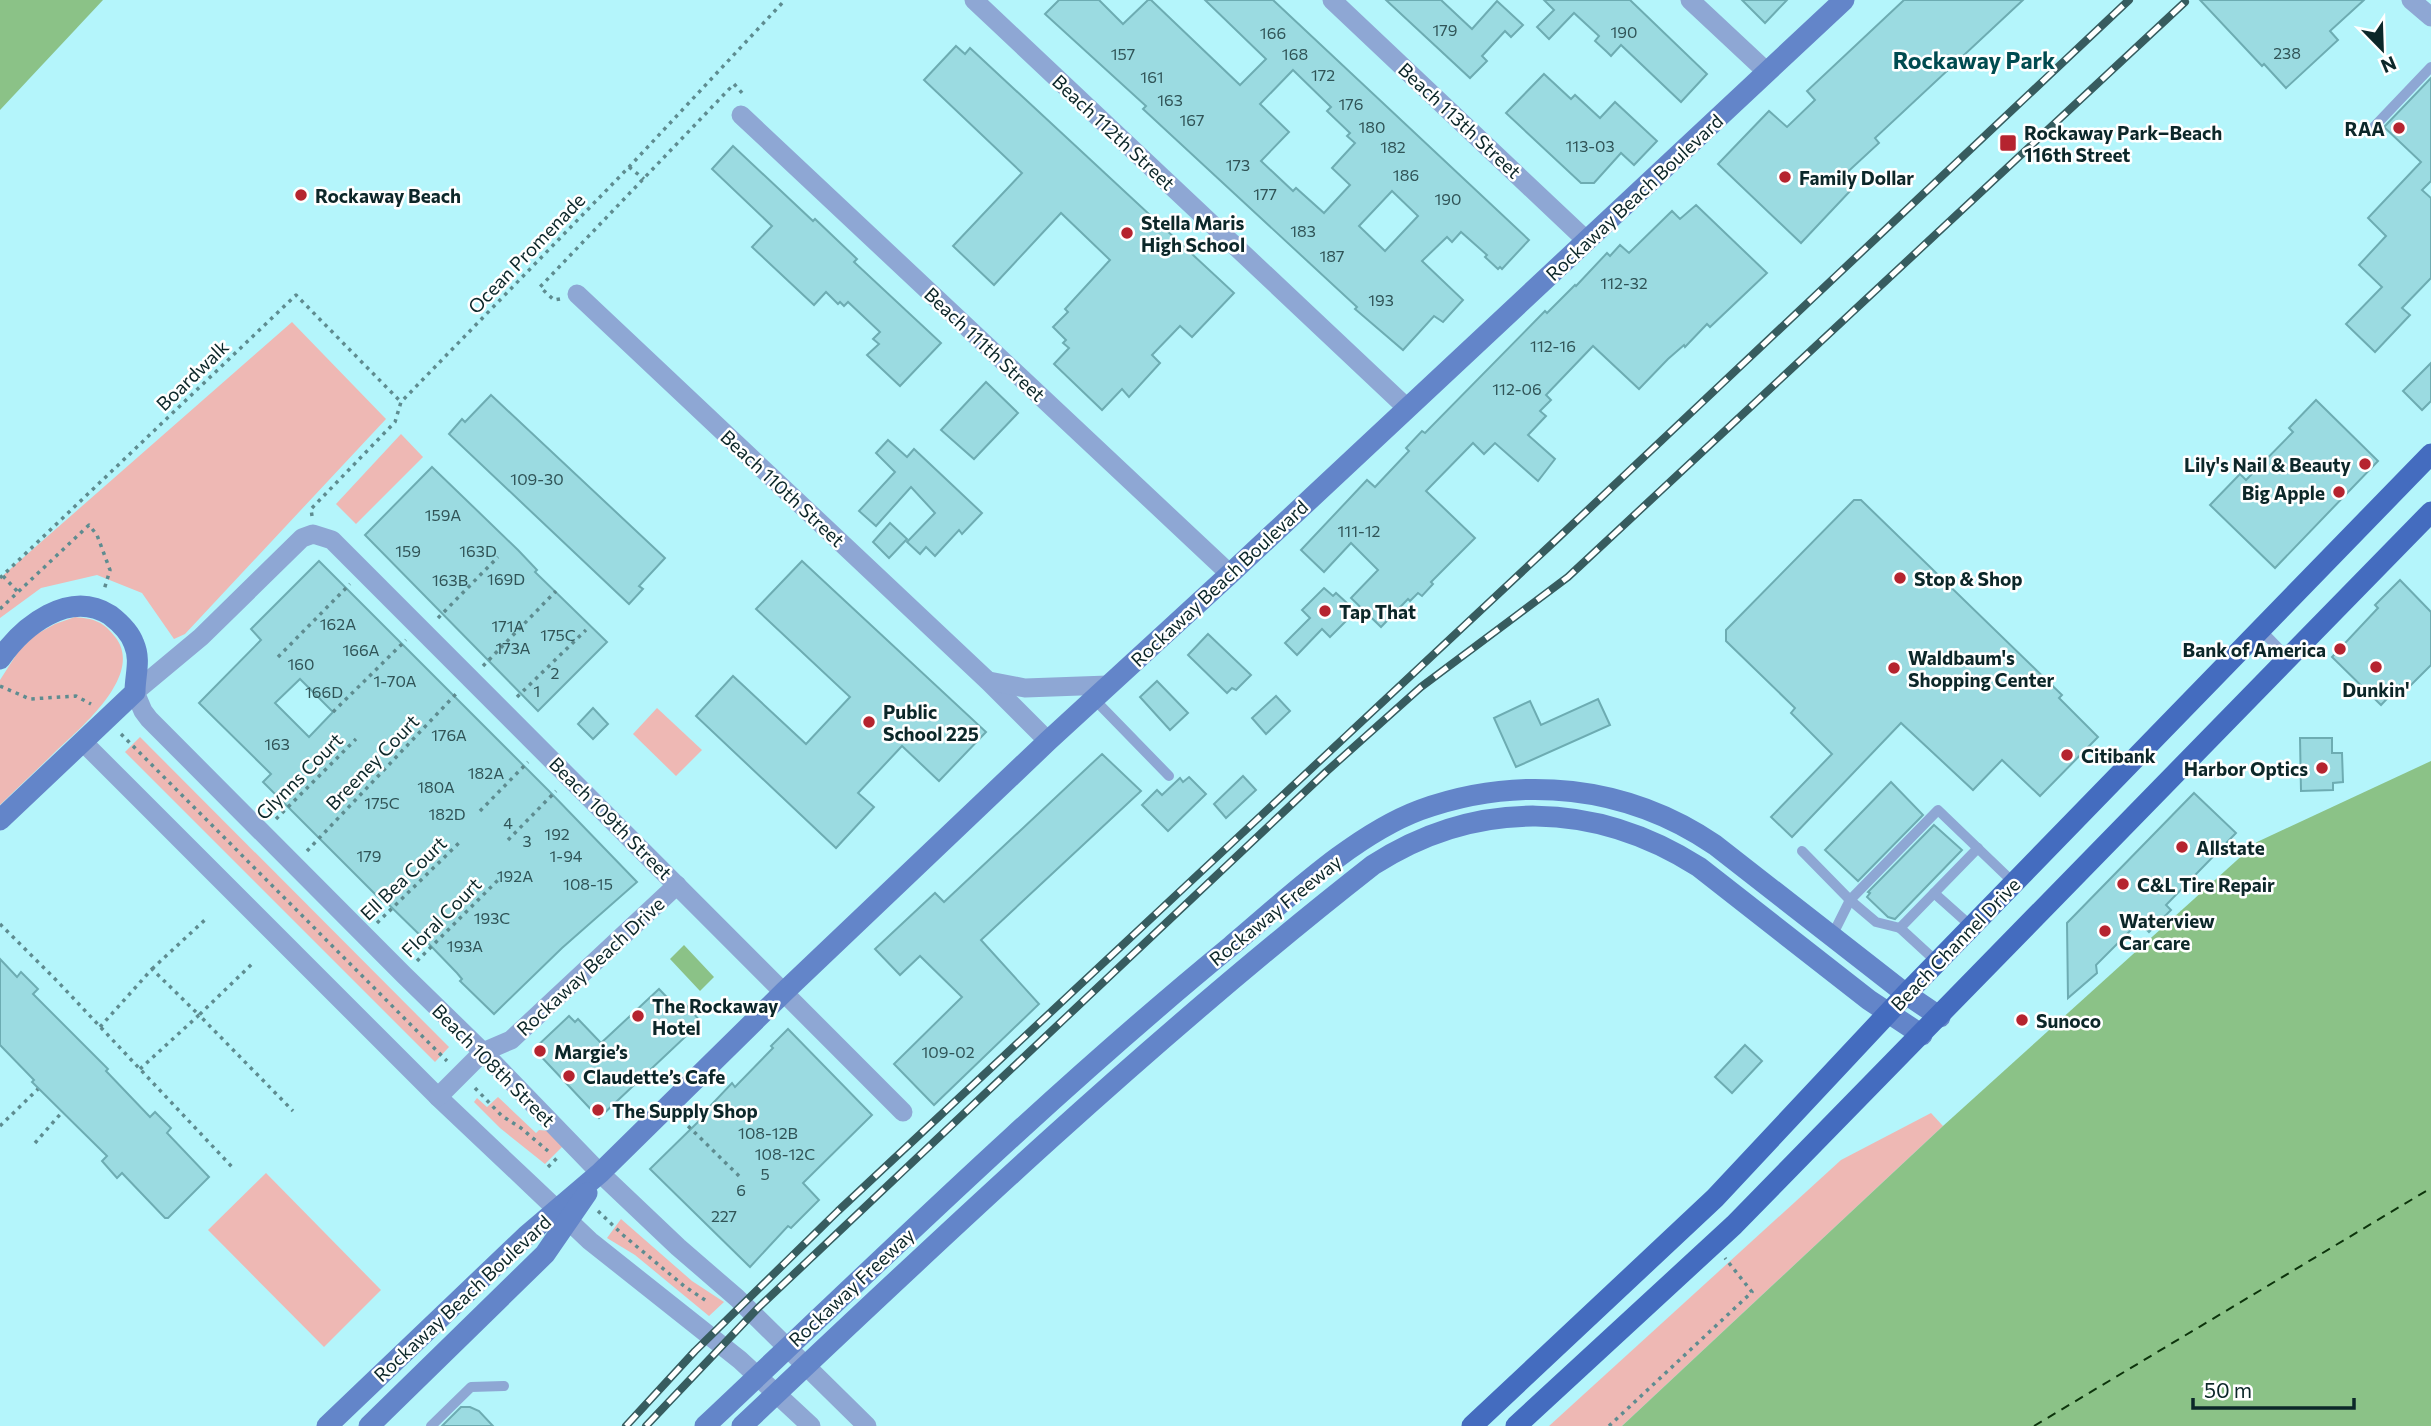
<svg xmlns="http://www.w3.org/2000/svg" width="2431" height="1426" font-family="Commissioner,sans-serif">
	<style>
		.green { fill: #eeb8b4 }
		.water { fill: #8bc287 }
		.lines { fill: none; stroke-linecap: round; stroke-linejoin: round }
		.ferry { stroke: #0d340c; stroke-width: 2; stroke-dasharray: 9 7; stroke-linecap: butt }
		.building { fill: #9bdbe1; stroke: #6dacb2; stroke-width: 2; fill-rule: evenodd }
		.path { stroke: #5e8c90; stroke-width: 3.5; stroke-dasharray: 3.5 5; stroke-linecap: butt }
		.lane { stroke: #8ea7d4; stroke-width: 10 }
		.street { stroke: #8ea7d4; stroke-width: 19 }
		.secondary { stroke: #6385c9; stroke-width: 21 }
		.primary { stroke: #446cbf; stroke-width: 21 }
		.rail-casing { stroke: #375c5f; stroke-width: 8 }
		.rail { stroke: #fff; stroke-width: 5; stroke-dasharray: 16; stroke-linecap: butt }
		.poi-dot { fill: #b5242f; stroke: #fff; stroke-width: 2.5 }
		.labels { text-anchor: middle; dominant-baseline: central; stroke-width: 5; stroke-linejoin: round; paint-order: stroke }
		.number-label { font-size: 16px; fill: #305457 }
		.street-label { font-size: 19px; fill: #0c2729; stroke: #fff }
		.poi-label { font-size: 19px; font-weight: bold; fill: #0c2729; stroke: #fff; text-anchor: start }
		.quarter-label { font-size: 23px; font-weight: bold; fill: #004b50; stroke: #fff }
	</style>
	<rect width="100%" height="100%" fill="#b4f5fb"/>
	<g class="green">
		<polygon points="292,322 386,419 185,634 174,639 142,593 97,575 41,588 0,618 0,578"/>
		<polygon points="401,434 423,457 356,524 336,504"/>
		<path d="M 75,617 C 95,619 103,621 116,638 C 144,676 79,729 55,752 C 37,770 18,787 0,805 L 0,680 L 18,652 L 35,635 L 55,624 Z"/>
		<polygon points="657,708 702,750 676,776 633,734"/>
		<polygon points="140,737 449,1047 435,1062 125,752"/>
		<polygon points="498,1097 536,1133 539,1130 549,1131 563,1146 545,1164 500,1128 474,1102 477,1098 487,1107"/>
		<polygon points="1931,1113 1943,1126 1622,1426 1549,1426 1841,1160"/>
		<polygon points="266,1173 381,1290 324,1347 208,1230"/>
		<polygon points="621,1219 692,1281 724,1302 709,1316 635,1255 607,1238"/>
	</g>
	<g class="water">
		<polygon points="0,0 103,0 0,110"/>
		<polygon points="2431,761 2431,1426 1622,1426 1943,1126 2257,842"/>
		<polygon points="684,945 714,977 700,991 670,959"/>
	</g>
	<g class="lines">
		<polyline class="ferry" points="2034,1426 2431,1188"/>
	</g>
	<g class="building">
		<path d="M 1059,0 L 1099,0 L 1123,24 L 1148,0 L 1151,0 L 1240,85 L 1266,59 L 1205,0 L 1273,0 L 1529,240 L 1502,269 L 1500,267 L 1498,269 L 1485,257 L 1487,255 L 1461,232 L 1452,242 L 1447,237 L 1422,261 L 1463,300 L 1443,322 L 1434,316 L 1403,350 L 1355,309 L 1357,307 L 1143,109 L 1146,106 L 1045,14 ZM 1293,70 L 1331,107 L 1327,111 L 1350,133 L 1347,136 L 1355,143 L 1332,168 L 1350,185 L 1324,213 L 1296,188 L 1293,191 L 1261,161 L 1289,132 L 1260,104 ZM 1392,191 L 1418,216 L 1385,251 L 1359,226 Z"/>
		<polygon points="1386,0 1441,0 1472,29 1497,1 1523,25 1511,37 1505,31 1482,56 1487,61 1470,78"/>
		<polygon points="1544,0 1630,0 1707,74 1681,102 1621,45 1611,56 1607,52 1595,41 1599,36 1574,13 1549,39 1537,27 1554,10"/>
		<polygon points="1742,0 1787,0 1765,23"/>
		<polygon points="1904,0 2023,0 1875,138 1879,143 1841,178 1852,189 1801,243 1718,164 1769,111 1787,127 1815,100 1807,91"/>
		<polygon points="2200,0 2364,0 2330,31 2338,40 2286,88 2264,64 2262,66"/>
		<polygon points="956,46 965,54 970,48 1234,293 1192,337 1180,326 1152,355 1160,363 1129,397 1122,389 1102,410 1054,364 1069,348 1063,343 1066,340 1053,327 1068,312 1065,309 1110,260 1061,213 994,285 953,246 1022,173 924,80"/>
		<polygon points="1544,74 1571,99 1575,95 1600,118 1615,102 1657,141 1634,165 1621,153 1594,183 1581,183 1506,113"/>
		<polygon points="2431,78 2431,181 2422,190 2431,198 2431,278 2402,308 2410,315 2375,352 2346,324 2382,287 2359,265 2386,236 2368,218 2421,162 2384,127"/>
		<polygon points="733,146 813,221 815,219 857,259 854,262 941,343 900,386 867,355 879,344 873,339 880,332 848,302 844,306 840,302 838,304 826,292 814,305 752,247 772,226 712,169"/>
		<polygon points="1696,205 1767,273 1710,327 1707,324 1685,347 1684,345 1668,359 1639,389 1593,346 1546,395 1551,400 1540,411 1546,416 1528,435 1555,459 1538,481 1495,443 1484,454 1473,443 1426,491 1475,538 1431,582 1433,584 1422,596 1418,593 1410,601 1408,599 1381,627 1351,598 1378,570 1351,543 1324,572 1301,550 1367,480 1375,487 1409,451 1406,448 1422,431 1425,433 1545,311 1547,313 1575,285 1576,286 1607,253 1610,256 1620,245 1629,253 1672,211 1680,219"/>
		<polygon points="2431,363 2431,401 2422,410 2403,391"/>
		<polygon points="986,382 1018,413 974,459 941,430"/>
		<polygon points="491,395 665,558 639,586 643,589 629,604 449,434 462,419 465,422"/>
		<polygon points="2316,400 2378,461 2275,568 2210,505 2240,474 2246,480 2293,432 2289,428"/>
		<polygon points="888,440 907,457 914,449 982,513 962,534 959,530 935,556 926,547 920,554 907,542 935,513 911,487 876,526 859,511 895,472 876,453"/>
		<polygon points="432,467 518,550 537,570 535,572 607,642 538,711 365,535"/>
		<polygon points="1854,500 1861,500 2062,695 2059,698 2098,737 2040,796 2002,760 1973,790 1901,723 1792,837 1771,817 1832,754 1791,713 1795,708 1726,641 1726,630"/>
		<polygon points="890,523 907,539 889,558 873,542"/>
		<path d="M 319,561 L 549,791 L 637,882 L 562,948 L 494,1014 L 460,981 L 462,979 L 457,973 L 428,943 L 383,899 L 382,901 L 263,782 L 271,774 L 199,703 L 261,640 L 251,629 ZM 300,679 L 333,712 L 309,737 L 275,703 Z"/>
		<polygon points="802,561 986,732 939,781 902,746 858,793 874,807 836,848 696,716 733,676 806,744 850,697 756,609"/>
		<polygon points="2400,580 2431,612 2431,665 2406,690 2400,685 2381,705 2332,657 2378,608 2375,605"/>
		<polygon points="1324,588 1333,596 1336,593 1347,603 1343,607 1352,615 1330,637 1322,629 1297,655 1285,643 1310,618 1302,610"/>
		<polygon points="1208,634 1251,675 1236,690 1232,688 1227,693 1188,655"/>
		<polygon points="1157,681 1188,713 1170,730 1140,697"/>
		<polygon points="1276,696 1290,711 1266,734 1252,718"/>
		<polygon points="1598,699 1610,725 1516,767 1494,718 1530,701 1541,725"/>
		<polygon points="593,708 608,724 593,739 578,724"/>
		<polygon points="2300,738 2332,738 2332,753 2342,753 2343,782 2333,783 2333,790 2301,791"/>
		<polygon points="1102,754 1141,791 981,940 1039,1004 934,1105 894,1064 962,997 920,956 900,975 875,949 935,893 944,902"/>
		<polygon points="1243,776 1256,790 1226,818 1214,804"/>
		<polygon points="1189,777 1206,794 1168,831 1142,805 1157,790 1162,795 1180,778 1183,782"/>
		<polygon points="1891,782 1923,815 1858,881 1825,850"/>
		<polygon points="2194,793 2236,833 2166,905 2171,910 2149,932 2139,922 2096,965 2097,973 2068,998 2067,923"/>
		<polygon points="1934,825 1962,850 1895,919 1888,917 1867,897 1870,893 1868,892"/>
		<polygon points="0,959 17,977 21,972 38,989 33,994 108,1069 106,1071 150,1117 155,1112 171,1128 167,1133 209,1177 168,1218 165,1218 122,1173 117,1178 102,1161 107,1156 32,1082 34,1080 0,1045"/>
		<polygon points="659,989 679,1010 685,1004 701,1022 599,1118 534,1049 569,1016 575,1022 578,1019 601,1043"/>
		<polygon points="788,1029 872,1115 803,1183 819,1200 791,1228 788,1226 750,1267 650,1169 699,1121 697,1120 732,1083 735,1087 773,1048 771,1046"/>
		<polygon points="1745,1045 1762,1061 1732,1093 1715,1077"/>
		<polygon points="461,1407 470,1407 479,1411 493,1426 442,1426"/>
	</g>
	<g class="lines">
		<g class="path">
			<polyline points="629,167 644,179"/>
			<polyline points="560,299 554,300 540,287 734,84 744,95"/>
			<polyline points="312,516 311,509 395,422 401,402 629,167 785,0"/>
			<polyline points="3,576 18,592"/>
			<polyline points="0,578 296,295 401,402"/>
			<polyline points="0,609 89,525 97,535 110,570 104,590"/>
			<polyline points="438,618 498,557"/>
			<polyline points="278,657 350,584"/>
			<polyline points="483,666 556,591"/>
			<polyline points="0,686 30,699 76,696 91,704"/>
			<polyline points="517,697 586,630"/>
			<polyline points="333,712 406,640"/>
			<polyline points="121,734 447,1061"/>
			<polyline points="480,811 528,762"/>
			<polyline points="276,819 356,739"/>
			<polyline points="508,840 556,791"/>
			<polyline points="307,851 456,694"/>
			<polyline points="377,923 461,841"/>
			<polyline points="0,924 59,983 233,1168"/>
			<polyline points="417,961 499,879"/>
			<polyline points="152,969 208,917"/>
			<polyline points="100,1027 152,969 199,1015 253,963"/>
			<polyline points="140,1069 199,1015 293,1111"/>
			<polyline points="475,1088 502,1116 521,1128 548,1151"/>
			<polyline points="682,1120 739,1176"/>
			<polyline points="0,1126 38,1089"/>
			<polyline points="35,1143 63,1111"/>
			<polyline points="548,1167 558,1157"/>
			<polyline points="598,1211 623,1235 684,1286 708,1302"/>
			<polyline points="1609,1426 1752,1292 1725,1258"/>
		</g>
		<g class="lane">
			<polyline points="2370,131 2431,67"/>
			<polyline points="2260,629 2288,658"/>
			<polyline points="1094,699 1169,776"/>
			<polyline points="1802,851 1850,900 1876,922 1900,928 1978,848"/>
			<polyline points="1934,893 1971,926"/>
			<polyline points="1900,928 1937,962"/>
			<polyline points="1832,936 1850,900 1938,810 2014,883"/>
			<polyline points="431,1426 471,1387 504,1386"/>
		</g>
		<g class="street">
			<polyline points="974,0 1407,408"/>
			<polyline points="1332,0 1587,241"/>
			<polyline points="1690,0 1767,72"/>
			<polyline points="2411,0 2431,17"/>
			<polyline points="741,115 1230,574"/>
			<polyline points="577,294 988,681 1048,741"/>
			<polyline points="989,681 1025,688 1108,685"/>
			<polyline points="83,742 438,1097 531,1185 590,1241 740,1360 811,1426"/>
			<polyline points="438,1097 483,1052 511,1040 677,885"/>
			<polyline points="867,1426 737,1298 678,1247 600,1173 483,1052 404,975 149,719 143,711 135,692 201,637 302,538 313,534 332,540 903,1112"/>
		</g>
		<g class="secondary">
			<path d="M 0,659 C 23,626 69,589 110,615 C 119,622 130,632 134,644 C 141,660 135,675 135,692 L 0,820"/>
			<polyline points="327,1426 526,1236 600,1173 784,992 1048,741 1230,574 1844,0"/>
			<polyline points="369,1426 545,1254 587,1193"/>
			<path d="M 705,1426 C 878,1263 1047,1097 1231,946 C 1286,900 1353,835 1420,810 C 1520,774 1627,785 1715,845 L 1906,994 L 1940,1017"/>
			<path d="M 742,1426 C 947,1232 1151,1039 1373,865 C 1477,798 1595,801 1699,867 L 1869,1000 L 1922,1035"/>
		</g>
		<g class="primary">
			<polyline points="1472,1426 1715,1198 1906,994 2431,454"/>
			<polyline points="1516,1426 1734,1225 2431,512"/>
		</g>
		<g class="rail-casing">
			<g id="rail">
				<polyline points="626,1426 695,1351 838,1211 1557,539 2129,0"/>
				<polyline points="646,1426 758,1308 1327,771 1421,687 1568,577 2185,2"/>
			</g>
		</g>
		<use href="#rail" class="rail"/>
	</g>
	<g class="poi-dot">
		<circle cx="2399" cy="128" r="7"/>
		<rect x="1999" y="134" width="18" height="18" rx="3.5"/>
		<circle cx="1785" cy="177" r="7"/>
		<circle cx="301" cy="195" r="7"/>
		<circle cx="1127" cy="233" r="7"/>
		<circle cx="2365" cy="464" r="7"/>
		<circle cx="2339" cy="492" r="7"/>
		<circle cx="1900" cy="578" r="7"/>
		<circle cx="1325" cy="611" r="7"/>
		<circle cx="2340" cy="649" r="7"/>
		<circle cx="2376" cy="667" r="7"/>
		<circle cx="1894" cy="668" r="7"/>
		<circle cx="869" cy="722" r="7"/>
		<circle cx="2067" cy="755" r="7"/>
		<circle cx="2322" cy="768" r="7"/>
		<circle cx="2182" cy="847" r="7"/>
		<circle cx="2123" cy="884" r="7"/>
		<circle cx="2105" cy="931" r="7"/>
		<circle cx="638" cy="1016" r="7"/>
		<circle cx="2022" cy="1020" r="7"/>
		<circle cx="540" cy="1051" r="7"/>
		<circle cx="569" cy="1076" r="7"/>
		<circle cx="598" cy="1110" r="7"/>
	</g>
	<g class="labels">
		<g class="number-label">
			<text x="1445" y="29">179</text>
			<text x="1624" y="31">190</text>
			<text x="1273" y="32">166</text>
			<text x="2287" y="52">238</text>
			<text x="1123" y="53">157</text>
			<text x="1295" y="53">168</text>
			<text x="1323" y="74">172</text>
			<text x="1152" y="76">161</text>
			<text x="1170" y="99">163</text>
			<text x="1351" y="103">176</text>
			<text x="1192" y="119">167</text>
			<text x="1372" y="126">180</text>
			<text x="1590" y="145">113-03</text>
			<text x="1393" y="146">182</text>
			<text x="1238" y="164">173</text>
			<text x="1406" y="174">186</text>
			<text x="1265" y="193">177</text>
			<text x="1448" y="198">190</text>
			<text x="1303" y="230">183</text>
			<text x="1332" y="255">187</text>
			<text x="1624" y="282">112-32</text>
			<text x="1381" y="299">193</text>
			<text x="1553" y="345">112-16</text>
			<text x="1517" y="388">112-06</text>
			<text x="537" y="478">109-30</text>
			<text x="443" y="514">159A</text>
			<text x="1359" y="530">111-12</text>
			<text x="408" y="550">159</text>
			<text x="478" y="550">163D</text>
			<text x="506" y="578">169D</text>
			<text x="450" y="579">163B</text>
			<text x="338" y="623">162A</text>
			<text x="508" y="625">171A</text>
			<text x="558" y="634">175C</text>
			<text x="513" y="647">173A</text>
			<text x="361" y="649">166A</text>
			<text x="301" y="663">160</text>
			<text x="555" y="672">2</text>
			<text x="395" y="680">1-70A</text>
			<text x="537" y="690">1</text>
			<text x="324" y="691">166D</text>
			<text x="449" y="734">176A</text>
			<text x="277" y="743">163</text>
			<text x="486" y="772">182A</text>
			<text x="436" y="786">180A</text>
			<text x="382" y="802">175C</text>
			<text x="447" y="813">182D</text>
			<text x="508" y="822">4</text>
			<text x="557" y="833">192</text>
			<text x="527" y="840">3</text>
			<text x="369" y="855">179</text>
			<text x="566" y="855">1-94</text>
			<text x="515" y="875">192A</text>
			<text x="588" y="883">108-15</text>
			<text x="492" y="917">193C</text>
			<text x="465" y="945">193A</text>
			<text x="948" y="1051">109-02</text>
			<text x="768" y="1132">108-12B</text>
			<text x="785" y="1153">108-12C</text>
			<text x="765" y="1173">5</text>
			<text x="741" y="1189">6</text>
			<text x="724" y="1215">227</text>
		</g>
		<g class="street-label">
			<text transform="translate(1460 120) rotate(43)">Beach 113th Street</text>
			<text transform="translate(1114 132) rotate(43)">Beach 112th Street</text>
			<text transform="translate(1634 197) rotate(-43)">Rockaway Beach Boulevard</text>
			<text transform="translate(526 253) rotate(-46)">Ocean Promenade</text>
			<text transform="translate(985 344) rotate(43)">Beach 111th Street</text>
			<text transform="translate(192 375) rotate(-44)">Boardwalk</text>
			<text transform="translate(783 488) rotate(43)">Beach 110th Street</text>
			<text transform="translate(1219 583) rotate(-43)">Rockaway Beach Boulevard</text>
			<text transform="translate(372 762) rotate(-46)">Breeney Court</text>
			<text transform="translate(299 776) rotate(-45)">Glynns Court</text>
			<text transform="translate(611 818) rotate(45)">Beach 109th Street</text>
			<text transform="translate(403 878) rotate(-44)">Ell Bea Court</text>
			<text transform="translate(1275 910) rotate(-39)">Rockaway Freeway</text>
			<text transform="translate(441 917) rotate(-45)">Floral Court</text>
			<text transform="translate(1955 944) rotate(-46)">Beach Channel Drive</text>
			<text transform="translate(590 966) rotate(-43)">Rockaway Beach Drive</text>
			<text transform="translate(494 1065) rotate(45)">Beach 108th Street</text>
			<text transform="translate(851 1287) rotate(-43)">Rockaway Freeway</text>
			<text transform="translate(462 1298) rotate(-43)">Rockaway Beach Boulevard</text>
		</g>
		<g class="poi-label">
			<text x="2385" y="128" text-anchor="end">RAA</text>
			<text x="2024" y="132">Rockaway Park–Beach<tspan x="2024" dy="22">116th Street</tspan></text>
			<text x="1799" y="177">Family Dollar</text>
			<text x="315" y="195">Rockaway Beach</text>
			<text x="1141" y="222">Stella Maris<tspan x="1141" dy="22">High School</tspan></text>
			<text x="2351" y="464" text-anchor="end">Lily's Nail &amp; Beauty</text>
			<text x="2325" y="492" text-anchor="end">Big Apple</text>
			<text x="1914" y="578">Stop &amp; Shop</text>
			<text x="1339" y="611">Tap That</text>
			<text x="2326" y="649" text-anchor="end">Bank of America</text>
			<text x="1908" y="657">Waldbaum's<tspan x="1908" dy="22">Shopping Center</tspan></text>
			<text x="2376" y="689" text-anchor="middle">Dunkin'</text>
			<text x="883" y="711">Public<tspan x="883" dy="22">School 225</tspan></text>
			<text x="2081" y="755">Citibank</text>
			<text x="2308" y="768" text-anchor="end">Harbor Optics</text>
			<text x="2196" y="847">Allstate</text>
			<text x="2137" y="884">C&amp;L Tire Repair</text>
			<text x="2119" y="920">Waterview<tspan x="2119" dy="22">Car care</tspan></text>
			<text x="652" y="1005">The Rockaway<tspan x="652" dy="22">Hotel</tspan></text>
			<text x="2036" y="1020">Sunoco</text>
			<text x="554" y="1051">Margie’s</text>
			<text x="583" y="1076">Claudette’s Cafe</text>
			<text x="612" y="1110">The Supply Shop</text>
		</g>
		<g class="quarter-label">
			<text x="1974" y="60">Rockaway Park</text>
		</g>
	</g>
	<g transform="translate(2382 49) rotate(157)" stroke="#ffffff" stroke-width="5" paint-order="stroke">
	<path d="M0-5L12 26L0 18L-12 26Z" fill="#0c2729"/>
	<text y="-10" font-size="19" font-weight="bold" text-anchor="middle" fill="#0c2729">N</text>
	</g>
	<path d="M2193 1398v10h161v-10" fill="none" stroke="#0c2729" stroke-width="3.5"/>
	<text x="2204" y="1398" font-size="21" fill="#0c2729" stroke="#ffffff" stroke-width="5" paint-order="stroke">50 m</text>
</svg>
